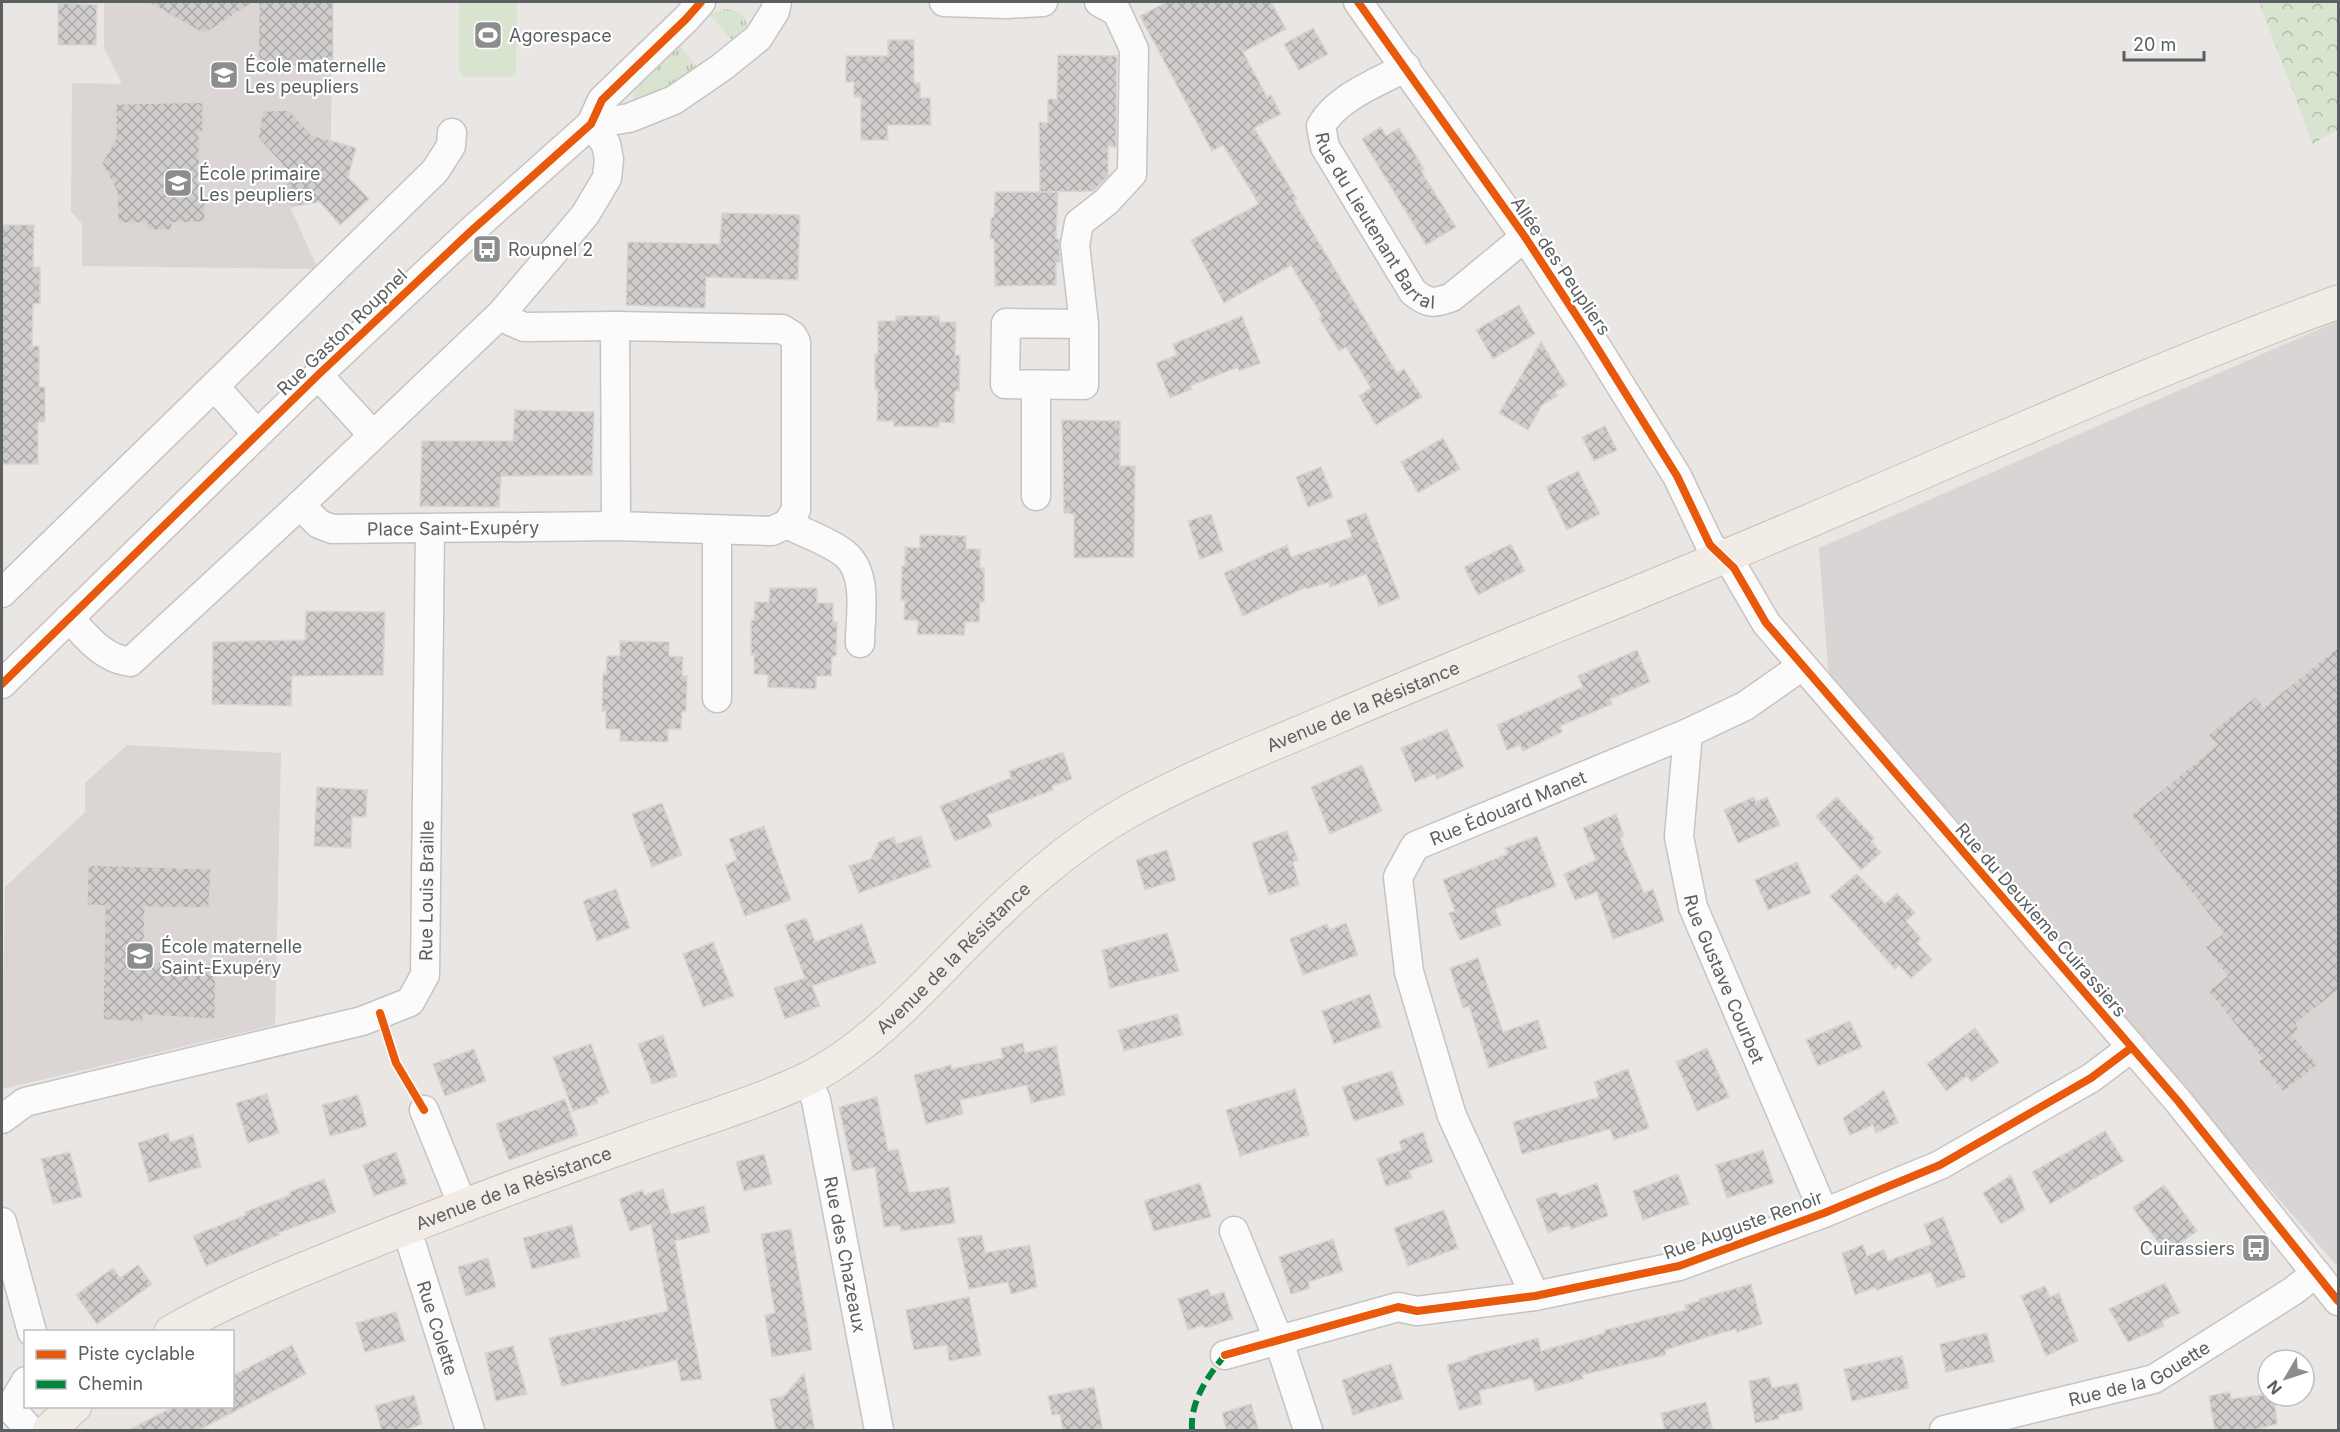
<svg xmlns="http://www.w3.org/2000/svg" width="2340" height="1432" font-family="Inter,sans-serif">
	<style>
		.industrial { fill: #d9d5d4 }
		.education { fill: #dbd6d3 }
		.grass { fill: url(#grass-tufts) }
		.forest { fill: url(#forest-crowns) }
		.green { fill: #d8e4cf }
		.building { fill: url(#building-cross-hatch); stroke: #d8d5d2; stroke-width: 1.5 }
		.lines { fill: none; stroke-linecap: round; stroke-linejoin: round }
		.minor-casing { stroke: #c5c4c4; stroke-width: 31 }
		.major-casing { stroke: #d0beb3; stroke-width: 35 }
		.minor { stroke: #fcfbfb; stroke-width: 28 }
		.major { stroke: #f2ece6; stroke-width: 33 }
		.quiet { stroke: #00873e; stroke-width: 6; stroke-dasharray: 12 6; stroke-linecap: butt }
		.cycleway-casing { stroke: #fff; stroke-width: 11 }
		.cycleway { stroke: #e8590c; stroke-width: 8 }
		.labels { text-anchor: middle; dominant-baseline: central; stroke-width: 4.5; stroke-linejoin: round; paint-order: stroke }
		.poi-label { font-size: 18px; fill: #5a5f61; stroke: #fff; text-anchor: start }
		.street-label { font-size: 18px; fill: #5a5f61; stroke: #fff }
	</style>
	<defs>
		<pattern id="grass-tufts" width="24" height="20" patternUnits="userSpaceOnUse" patternTransform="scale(1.5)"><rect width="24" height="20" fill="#d8e4cf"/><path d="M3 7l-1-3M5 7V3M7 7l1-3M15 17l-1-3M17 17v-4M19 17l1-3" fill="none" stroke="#b2bcab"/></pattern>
		<pattern id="forest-crowns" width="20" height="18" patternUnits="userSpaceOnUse" patternTransform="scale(1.5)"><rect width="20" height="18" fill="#d8e4cf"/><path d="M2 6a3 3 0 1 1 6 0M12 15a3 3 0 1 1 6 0" fill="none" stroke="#b2bcab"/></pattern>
		<pattern id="building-cross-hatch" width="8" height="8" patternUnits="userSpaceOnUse" patternTransform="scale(1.5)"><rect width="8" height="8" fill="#d0cdcc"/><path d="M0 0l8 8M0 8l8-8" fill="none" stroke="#acaaa9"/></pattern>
	</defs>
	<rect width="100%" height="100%" fill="#e9e6e3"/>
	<polygon class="industrial" points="2338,321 2338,1267 1829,681 1819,548"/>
	<g class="education">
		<polygon points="104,2 332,2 331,141 307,134 307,131 289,110 263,111 258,138 277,158 280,157 290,207 318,269 82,266 82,224 71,211 72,83 122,84 104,48"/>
		<polygon points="127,745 281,753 275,1025 2,1089 5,887 85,812 85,783"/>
	</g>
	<g class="grass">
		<path d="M 728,9 C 752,13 749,29 736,44 L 710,15 L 720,10 Z"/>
		<polygon points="680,46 699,69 668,88 636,102 633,99 634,92"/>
	</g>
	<polygon class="forest" points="2259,2 2338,2 2338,129 2313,144"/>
	<polygon class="green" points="459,2 517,2 516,73 510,77 465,77 459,69"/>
	<g class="building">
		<polygon points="148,2 254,2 204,34"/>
		<polygon points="259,2 333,2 333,66 258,65"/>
		<polygon points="1167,2 1271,2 1286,29 1243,52 1267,97 1271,95 1281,114 1254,128 1297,199 1294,201 1397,373 1404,369 1422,397 1376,425 1359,396 1371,388 1346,347 1339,351 1319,318 1322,316 1291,265 1224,303 1191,240 1259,204 1223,145 1212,151 1140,16"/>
		<polygon points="58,3 97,5 96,45 58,45"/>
		<polygon points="1313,28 1328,54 1299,70 1284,44"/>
		<polygon points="888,40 914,40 914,83 920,83 920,98 930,98 931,125 887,125 888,140 861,140 861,97 854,97 854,82 846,82 846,56 888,56"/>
		<polygon points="1058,55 1117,56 1116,147 1108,146 1108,176 1093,191 1040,192 1039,122 1048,123 1048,99 1057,99"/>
		<polygon points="203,102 203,132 199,132 200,192 205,193 205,222 172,223 172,230 148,230 147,223 118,223 117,192 102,163 116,138 116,104"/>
		<polygon points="289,110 312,135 356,148 348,177 369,199 340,225 320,202 290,207 282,164 258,138 263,111"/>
		<polygon points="1381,127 1386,136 1399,128 1424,169 1421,171 1456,227 1426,245 1362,139"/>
		<polygon points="995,192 1058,192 1056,239 1059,239 1060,262 1056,262 1056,285 995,286 994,239 990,239 991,218 994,217"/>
		<polygon points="722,213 800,215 798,280 706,277 705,308 626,305 628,242 720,244"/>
		<polygon points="2,225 34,225 33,267 40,267 40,303 33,304 32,346 39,346 39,387 45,387 45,422 38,422 38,464 2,464"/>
		<polygon points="1519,305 1535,334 1493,359 1476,330"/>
		<polygon points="896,316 939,316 940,322 956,322 955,355 960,355 959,391 955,391 954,423 939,422 939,427 894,426 894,421 877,421 878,389 875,390 875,354 878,354 878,321 896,321"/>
		<polygon points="1242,316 1260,363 1239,371 1238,367 1190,386 1192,389 1170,398 1156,363 1177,355 1173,344"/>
		<polygon points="1541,342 1567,385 1555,392 1557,396 1542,405 1528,430 1499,413"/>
		<polygon points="515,410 594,412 592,475 501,476 499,507 420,506 422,441 513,441"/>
		<polygon points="1062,420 1120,421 1120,466 1135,466 1134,557 1074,558 1074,514 1064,513"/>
		<polygon points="1605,426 1617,450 1594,461 1582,437"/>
		<polygon points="1443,438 1460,469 1418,493 1401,462"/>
		<polygon points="1321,467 1333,497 1308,507 1296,477"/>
		<polygon points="1578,471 1600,514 1567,530 1546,487"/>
		<polygon points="1366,513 1400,598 1379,606 1366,574 1330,587 1329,582 1307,589 1306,587 1243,616 1224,573 1287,545 1291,557 1352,537 1346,520"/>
		<polygon points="1211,514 1223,551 1200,559 1188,521"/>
		<polygon points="920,535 966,536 966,549 980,549 980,568 984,568 984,602 980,602 979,622 965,622 964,635 917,634 918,620 904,620 905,600 901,600 902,566 905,566 905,547 920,548"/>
		<polygon points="1511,544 1525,571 1478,595 1464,567"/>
		<polygon points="770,588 817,588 817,603 833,603 833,622 837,622 836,656 832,656 831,676 816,676 816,689 768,687 768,675 754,674 754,655 751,655 751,620 754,620 755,602 769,602"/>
		<polygon points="306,611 385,612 383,675 292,676 291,706 212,704 213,642 305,640"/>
		<polygon points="620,641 669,642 669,656 683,657 682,676 687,676 686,711 682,711 681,729 668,729 668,742 620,741 620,729 606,729 606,711 602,711 603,673 606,675 607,656 620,656"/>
		<polygon points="2338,647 2338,990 2296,1024 2300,1030 2293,1035 2318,1065 2283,1092 2258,1061 2262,1058 2208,991 2227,976 2205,947 2223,933 2131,815 2217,745 2208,735 2256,696 2264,707"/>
		<polygon points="1637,650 1650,682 1610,699 1612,704 1560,726 1562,732 1523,751 1520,745 1507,750 1497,725 1583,687 1578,676"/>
		<polygon points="1447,729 1464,767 1437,779 1435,774 1415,782 1401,748"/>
		<polygon points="1063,752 1072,779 1052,786 1053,790 987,815 992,826 955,841 940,806 1011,778 1009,771"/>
		<polygon points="1362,765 1382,811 1330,834 1311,787"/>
		<polygon points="317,787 367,790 366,817 352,817 351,848 314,846"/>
		<polygon points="1754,797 1756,802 1767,797 1780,825 1738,843 1724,810"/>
		<polygon points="1837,797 1874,838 1871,841 1881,853 1861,870 1816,816"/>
		<polygon points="662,803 682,855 652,867 632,814"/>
		<polygon points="1616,814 1624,836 1620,838 1644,893 1653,889 1664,921 1613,939 1597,892 1575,900 1564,874 1596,860 1583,828"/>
		<polygon points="764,826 791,900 745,916 725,865 737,860 729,839"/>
		<polygon points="1287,831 1298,860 1293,862 1299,885 1269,895 1252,843"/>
		<polygon points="921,836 931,867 859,893 849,866 871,859 879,842 894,837 896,844"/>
		<polygon points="1537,836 1556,886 1495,909 1501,925 1460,940 1449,913 1455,911 1443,880 1507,854 1505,848"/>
		<polygon points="1167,850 1176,880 1145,890 1136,860"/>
		<polygon points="1797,862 1811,893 1768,910 1755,880"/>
		<polygon points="88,865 211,869 209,908 145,907 144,962 216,964 215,1019 143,1015 143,1022 103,1020 105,906 87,905"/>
		<polygon points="1857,874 1885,904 1897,893 1915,913 1906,921 1921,939 1917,943 1932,960 1911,978 1899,965 1895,969 1830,896"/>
		<polygon points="616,889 630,928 597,941 583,901"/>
		<polygon points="806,918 815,942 862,924 876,963 812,986 820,1006 785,1019 774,988 805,978 785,925"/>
		<polygon points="1346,923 1358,955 1303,975 1290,939 1327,924 1329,930"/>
		<polygon points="1167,933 1179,971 1110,988 1102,950"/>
		<polygon points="713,942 734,996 703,1007 683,954"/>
		<polygon points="1478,958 1503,1032 1538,1020 1547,1048 1489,1068 1469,1006 1463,1008 1450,968"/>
		<polygon points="1370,994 1381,1027 1334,1044 1322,1011"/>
		<polygon points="1177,1014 1183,1035 1124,1051 1118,1030"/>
		<polygon points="1850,1021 1862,1047 1818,1066 1806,1040"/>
		<polygon points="1975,1028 1999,1062 1971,1082 1967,1076 1946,1091 1927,1064"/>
		<polygon points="663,1035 677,1076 652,1084 638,1044"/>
		<polygon points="1023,1043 1025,1053 1056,1046 1065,1095 1031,1103 1027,1085 960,1100 963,1114 926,1124 914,1075 951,1065 952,1069 1003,1058 1001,1048"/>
		<polygon points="591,1044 609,1093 596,1098 598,1103 573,1111 553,1057"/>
		<polygon points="1707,1048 1729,1097 1697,1111 1676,1062"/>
		<polygon points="474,1049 486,1081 445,1096 433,1064"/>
		<polygon points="1628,1069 1649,1128 1614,1140 1610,1129 1522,1154 1513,1122 1599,1097 1594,1082"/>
		<polygon points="1392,1071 1404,1105 1354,1121 1342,1087"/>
		<polygon points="1295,1089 1309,1135 1240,1156 1226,1110"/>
		<polygon points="1884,1090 1898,1123 1876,1133 1873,1125 1850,1135 1843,1118"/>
		<polygon points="267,1094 279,1133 248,1143 236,1103"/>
		<polygon points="358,1095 367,1126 330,1136 322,1105"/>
		<polygon points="877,1097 888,1151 898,1149 909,1193 949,1187 955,1223 901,1231 900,1225 884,1227 875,1167 853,1171 839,1107"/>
		<polygon points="565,1099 578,1135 509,1160 496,1124"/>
		<polygon points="2105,1131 2124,1161 2050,1204 2032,1172"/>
		<polygon points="1423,1132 1433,1162 1409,1171 1412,1178 1386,1186 1377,1159 1402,1150 1399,1141"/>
		<polygon points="168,1133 170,1142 193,1135 201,1167 149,1182 138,1143"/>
		<polygon points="1763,1150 1774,1183 1727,1198 1716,1165"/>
		<polygon points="70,1152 82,1197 53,1204 41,1159"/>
		<polygon points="396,1152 407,1184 374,1196 363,1165"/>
		<polygon points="764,1154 772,1184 744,1191 736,1162"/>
		<polygon points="1678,1174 1689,1204 1643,1220 1633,1191"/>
		<polygon points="2011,1175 2025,1210 2001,1224 1983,1193"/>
		<polygon points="324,1179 336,1212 278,1233 279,1235 206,1266 193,1236 246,1215 245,1212 290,1195 289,1192"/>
		<polygon points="1200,1183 1211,1217 1154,1231 1144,1201"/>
		<polygon points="1597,1183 1608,1216 1571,1229 1569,1225 1548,1233 1536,1199 1557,1192 1559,1197"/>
		<polygon points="2164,1185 2197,1231 2166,1253 2133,1208"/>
		<polygon points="663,1189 671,1214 704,1206 710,1232 675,1241 702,1379 681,1381 677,1360 562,1386 549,1338 668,1311 651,1224 630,1231 619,1199 643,1190 644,1195"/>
		<polygon points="1444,1210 1458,1248 1408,1266 1394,1228"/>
		<polygon points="1943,1217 1966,1277 1937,1288 1931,1272 1877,1290 1875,1287 1855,1295 1842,1253 1863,1245 1867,1256 1884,1250 1888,1261 1932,1244 1924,1225"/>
		<polygon points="572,1225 580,1257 532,1269 523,1238"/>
		<polygon points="791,1229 812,1350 772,1357 765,1315 775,1313 761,1234"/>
		<polygon points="982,1235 985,1253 1030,1245 1037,1287 1011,1294 1008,1282 969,1289 958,1238"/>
		<polygon points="1333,1239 1343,1271 1308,1282 1310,1288 1291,1294 1279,1257"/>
		<polygon points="488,1258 496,1287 466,1296 458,1267"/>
		<polygon points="138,1265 152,1284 97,1324 76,1295 113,1268 120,1278"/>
		<polygon points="2165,1283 2180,1313 2162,1321 2164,1326 2128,1342 2109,1309"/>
		<polygon points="1751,1284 1762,1324 1737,1332 1736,1329 1710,1336 1665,1350 1666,1355 1582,1375 1583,1379 1536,1391 1532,1378 1479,1391 1482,1404 1459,1410 1447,1365 1468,1359 1468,1357 1538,1338 1541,1351 1605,1333 1605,1330 1686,1310 1685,1305 1700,1301 1699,1299"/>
		<polygon points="2045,1286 2050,1297 2059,1293 2078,1341 2046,1356 2021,1296"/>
		<polygon points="1208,1289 1211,1296 1224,1292 1233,1319 1205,1328 1203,1325 1188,1330 1178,1299"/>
		<polygon points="969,1297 981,1355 949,1361 947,1345 914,1350 906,1310"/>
		<polygon points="396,1312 405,1341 365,1352 356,1323"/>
		<polygon points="1987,1333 1994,1362 1946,1372 1940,1344"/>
		<polygon points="292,1345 306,1374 197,1431 127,1431 173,1407 232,1407 232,1376"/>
		<polygon points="513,1346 527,1394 496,1401 485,1353"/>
		<polygon points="1902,1356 1909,1388 1852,1401 1844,1369"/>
		<polygon points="1391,1364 1403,1399 1353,1415 1342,1380"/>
		<polygon points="804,1373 815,1431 776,1431 770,1399 784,1396"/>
		<polygon points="1769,1377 1772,1388 1798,1383 1803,1410 1778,1415 1779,1419 1755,1423 1749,1381"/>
		<polygon points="1094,1387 1103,1431 1063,1431 1060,1414 1052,1415 1048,1396"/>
		<polygon points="2230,1392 2231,1399 2260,1395 2274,1396 2277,1424 2249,1431 2215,1431 2209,1396"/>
		<polygon points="414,1395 422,1424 401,1431 382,1431 375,1406"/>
		<polygon points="1706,1402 1713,1431 1665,1431 1661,1413"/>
		<polygon points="1251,1404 1259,1431 1227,1431 1222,1413"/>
	</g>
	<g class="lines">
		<g class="minor-casing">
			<g id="minor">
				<polyline points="944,2 1006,4 1043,2"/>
				<polyline points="1358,2 1525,237 1591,338 1677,476 1710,545 1734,568 1766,623 2178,1101 2338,1301"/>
				<path id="s1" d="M 1406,67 C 1377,83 1337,97 1321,126 L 1325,147 L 1413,292 C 1428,304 1434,304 1452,297 L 1525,237"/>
				<polyline points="591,124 629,118 674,100 722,67 758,38 775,11 777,2"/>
				<polyline points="501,314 508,320 524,327 615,326 616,526"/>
				<polyline points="1084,324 1006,323 1005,384 1084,385 1084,324 1075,245 1079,223 1106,202 1132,174 1134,49 1117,12 1099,2"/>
				<polyline points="318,375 373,435"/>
				<polyline points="215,387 257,434"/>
				<polyline points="1036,496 1036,385"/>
				<path id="s2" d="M 300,505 L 319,524 L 332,529 L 616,526 L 772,531 L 787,524 L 796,510 L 796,342 L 792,335 L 782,329 L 615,326"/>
				<path d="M 787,524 C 806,534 829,541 845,554 C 869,574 860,616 860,643"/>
				<polyline points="717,530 717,698"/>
				<polyline points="2,593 435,171 451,146 452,133"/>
				<path d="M 69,618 C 88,638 102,658 130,662 L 300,505 L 501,314 L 585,215 L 607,178 L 609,159 L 606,144 L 591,124"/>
				<polyline points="2,684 318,375 470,232 591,124 602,100 686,19 701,2"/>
				<path id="s3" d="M 1688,733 L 1679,837 L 1693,907 L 1824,1213"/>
				<path id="s4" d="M 807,1079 L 816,1100 L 879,1430"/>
				<polyline points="424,1110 463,1206"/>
				<path id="s5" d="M 2,1119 L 25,1102 L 362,1021 L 410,1002 L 425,975 L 430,529"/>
				<polyline points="2,1222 32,1332"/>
				<path id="s6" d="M 406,1227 L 470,1430"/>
				<polyline points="1234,1231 1279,1341 1308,1430"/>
				<path id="s7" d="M 1535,1296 L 1452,1116 L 1409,972 L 1398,877 L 1415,846 L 1688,733 L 1745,706 L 1802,666"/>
				<polyline points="1225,1355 1398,1307 1417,1311 1535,1296 1679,1266 1824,1213 1940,1165 2091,1078 2131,1048"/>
				<polyline points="2,1407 10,1408 30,1430"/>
				<polyline points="10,1408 26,1381"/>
				<path id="s8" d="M 1944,1430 L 2154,1379 L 2293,1291 L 2316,1273"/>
			</g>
		</g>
		<g class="major-casing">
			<g id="major">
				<path id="s9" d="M 171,1332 C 227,1299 287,1276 348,1251 C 445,1212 544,1175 643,1140 C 696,1121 751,1105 803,1081 C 864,1052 914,997 961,949 C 1012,897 1065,847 1129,811 C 1196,774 1269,746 1339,716 C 1466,662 1594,611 1721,558 C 1927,473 2129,378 2338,302"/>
				<polyline points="49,1430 75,1406"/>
			</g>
		</g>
		<use href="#minor" class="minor"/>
		<use href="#major" class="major"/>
		<path class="quiet" d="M 1192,1430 C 1190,1402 1207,1377 1225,1355"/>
		<g class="cycleway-casing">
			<g id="cycleway">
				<polyline points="1358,2 1525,237 1591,338 1677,476 1710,545 1734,568 1766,623 2178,1101 2338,1301"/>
				<polyline points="2,684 318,375 470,232 591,124 602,100 686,19 701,2"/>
				<polyline points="380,1013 396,1063 424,1110"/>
				<polyline points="1225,1355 1398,1307 1417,1311 1535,1296 1679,1266 1824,1213 1940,1165 2091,1078 2131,1048"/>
			</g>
		</g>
		<use href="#cycleway" class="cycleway"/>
	</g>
	<defs>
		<g id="stadium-square" transform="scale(1.5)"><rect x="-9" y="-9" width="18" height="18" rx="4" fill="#8c8e8e" stroke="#fff"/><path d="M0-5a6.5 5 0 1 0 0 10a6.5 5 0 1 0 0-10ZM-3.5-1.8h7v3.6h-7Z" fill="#fff"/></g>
		<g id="school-square" transform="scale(1.5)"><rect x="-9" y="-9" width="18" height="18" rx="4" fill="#8c8e8e" stroke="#fff"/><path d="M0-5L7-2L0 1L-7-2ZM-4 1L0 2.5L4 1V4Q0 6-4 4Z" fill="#fff"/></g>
		<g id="bus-square" transform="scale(1.5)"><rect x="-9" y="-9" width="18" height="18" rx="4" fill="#8c8e8e" stroke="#fff"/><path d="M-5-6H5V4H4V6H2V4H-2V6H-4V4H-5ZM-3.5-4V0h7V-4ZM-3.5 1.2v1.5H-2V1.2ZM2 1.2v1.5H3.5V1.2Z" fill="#fff"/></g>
	</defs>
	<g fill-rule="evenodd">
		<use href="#stadium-square" x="488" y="35"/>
		<use href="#school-square" x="224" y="75"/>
		<use href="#school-square" x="178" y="183"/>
		<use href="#bus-square" x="487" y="249"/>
		<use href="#school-square" x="140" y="956"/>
		<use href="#bus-square" x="2256" y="1248"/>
	</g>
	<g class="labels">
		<g class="poi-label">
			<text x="509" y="35">Agorespace</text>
			<text x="245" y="65">École maternelle<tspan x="245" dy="21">Les peupliers</tspan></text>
			<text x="199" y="173">École primaire<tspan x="199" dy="21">Les peupliers</tspan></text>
			<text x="508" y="249">Roupnel 2</text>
			<text x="161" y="946">École maternelle<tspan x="161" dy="21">Saint-Exupéry</tspan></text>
			<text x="2235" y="1248" text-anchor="end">Cuirassiers</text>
		</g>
		<g class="street-label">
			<text stroke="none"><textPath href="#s1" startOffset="216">Rue du Lieutenant Barral</textPath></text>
			<text transform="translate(1561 266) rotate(56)">Allée des Peupliers</text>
			<text transform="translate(342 332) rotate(-44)">Rue Gaston Roupnel</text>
			<text stroke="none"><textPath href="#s2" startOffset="162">Place Saint-Exupéry</textPath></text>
			<text stroke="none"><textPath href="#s9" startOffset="1362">Avenue de la Résistance</textPath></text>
			<text stroke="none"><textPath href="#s7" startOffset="580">Rue Édouard Manet</textPath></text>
			<text stroke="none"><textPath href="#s5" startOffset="542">Rue Louis Braille</textPath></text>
			<text transform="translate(2041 920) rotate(49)">Rue du Deuxieme Cuirassiers</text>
			<text stroke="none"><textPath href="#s9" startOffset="876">Avenue de la Résistance</textPath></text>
			<text stroke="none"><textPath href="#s3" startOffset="254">Rue Gustave Courbet</textPath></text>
			<text stroke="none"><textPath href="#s9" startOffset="372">Avenue de la Résistance</textPath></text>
			<text transform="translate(1743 1225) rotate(-20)">Rue Auguste Renoir</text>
			<text stroke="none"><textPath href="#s4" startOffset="180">Rue des Chazeaux</textPath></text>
			<text stroke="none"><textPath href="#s6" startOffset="106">Rue Colette</textPath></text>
			<text stroke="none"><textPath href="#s8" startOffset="204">Rue de la Gouette</textPath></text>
		</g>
	</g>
	<rect width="2340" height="1432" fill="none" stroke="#5a5f61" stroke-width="6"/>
	<rect x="24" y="1330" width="210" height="78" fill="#ffffff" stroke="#bdbfc0" stroke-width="1.5"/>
	<rect x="36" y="1350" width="30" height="9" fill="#e8590c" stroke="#bdbfc0" stroke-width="1.5"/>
	<text x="78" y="1360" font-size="18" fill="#5a5f61">Piste cyclable</text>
	<rect x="36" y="1380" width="30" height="9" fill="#00873e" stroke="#bdbfc0" stroke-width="1.5"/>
	<text x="78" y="1390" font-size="18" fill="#5a5f61">Chemin</text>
	<g transform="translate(2286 1378) rotate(231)"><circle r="28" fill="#ffffff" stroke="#bdbfc0" stroke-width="1.5"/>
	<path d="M0-4.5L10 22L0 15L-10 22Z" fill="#8c8e8e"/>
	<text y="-9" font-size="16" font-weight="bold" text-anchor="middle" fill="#5a5f61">N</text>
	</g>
	<path d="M2124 51v9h80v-9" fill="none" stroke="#5a5f61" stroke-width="3"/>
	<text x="2133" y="51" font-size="18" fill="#5a5f61" stroke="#ffffff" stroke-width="4.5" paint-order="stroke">20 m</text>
</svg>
